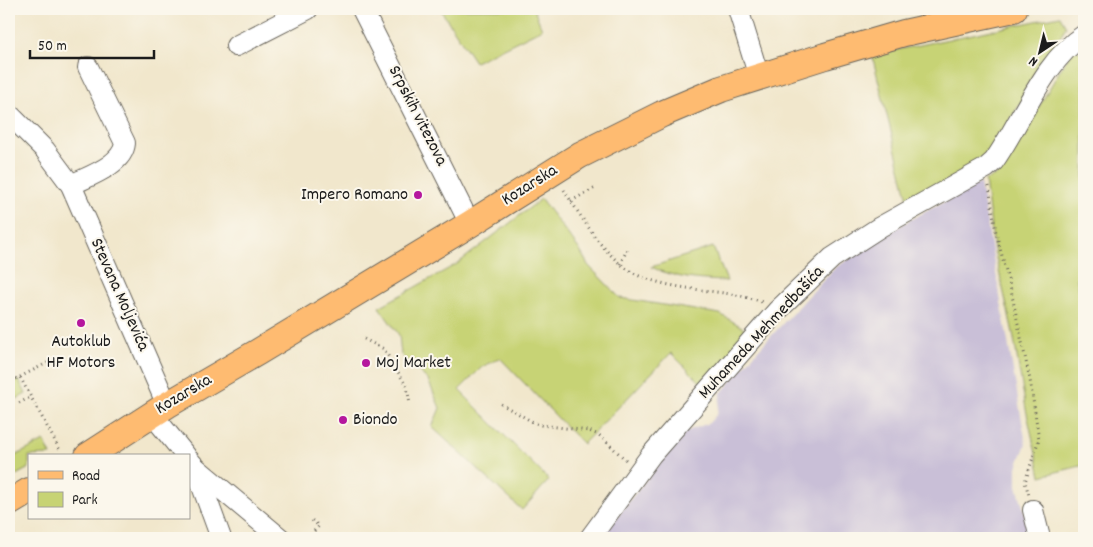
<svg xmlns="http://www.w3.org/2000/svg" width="1093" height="547" font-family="Dekko,sans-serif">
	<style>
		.industrial { fill: #c9bfd7 }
		.green { fill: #c7d374; stroke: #727848 }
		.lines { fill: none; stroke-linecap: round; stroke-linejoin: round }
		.minor-casing { stroke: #67635a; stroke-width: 22 }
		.major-casing { stroke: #67635a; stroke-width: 28 }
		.path { stroke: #67635a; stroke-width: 3; stroke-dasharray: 1 4; stroke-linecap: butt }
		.minor { stroke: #fff; stroke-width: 20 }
		.major { stroke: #febb71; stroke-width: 26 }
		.poi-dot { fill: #b5179e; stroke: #fbf7ec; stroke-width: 2 }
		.labels { text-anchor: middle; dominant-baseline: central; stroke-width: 4; stroke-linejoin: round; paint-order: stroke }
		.street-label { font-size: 18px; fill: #1c1c1c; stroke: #fbf7ec }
		.poi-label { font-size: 18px; fill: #1c1c1c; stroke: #fbf7ec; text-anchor: start }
	</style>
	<rect width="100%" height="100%" fill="#fbf7ec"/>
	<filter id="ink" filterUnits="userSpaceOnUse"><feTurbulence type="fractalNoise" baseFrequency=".02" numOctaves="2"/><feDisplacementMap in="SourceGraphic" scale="10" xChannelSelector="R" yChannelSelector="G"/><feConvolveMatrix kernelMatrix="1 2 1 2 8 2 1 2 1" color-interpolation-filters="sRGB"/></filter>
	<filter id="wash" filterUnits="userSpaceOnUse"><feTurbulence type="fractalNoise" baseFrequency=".0096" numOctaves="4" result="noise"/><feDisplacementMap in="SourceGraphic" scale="20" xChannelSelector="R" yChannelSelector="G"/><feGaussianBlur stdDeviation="1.12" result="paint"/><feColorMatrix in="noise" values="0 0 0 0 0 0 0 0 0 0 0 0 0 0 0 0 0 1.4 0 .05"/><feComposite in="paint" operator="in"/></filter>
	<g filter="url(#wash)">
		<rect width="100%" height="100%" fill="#f1e7cc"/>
		<polygon class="industrial" points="980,183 1026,444 1017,467 1017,486 1032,538 601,538 682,433 709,423 717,414 721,393 759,349 835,268 908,221"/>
		<g class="green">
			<polygon points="440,9 534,9 542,29 475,62"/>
			<polygon points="1060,16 1066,26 1054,49 986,158 909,204 872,55"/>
			<polygon points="1076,49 1084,56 1084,236 1082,236 1077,280 1084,312 1084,465 1041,476 1026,409 1013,333 994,249 985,181 1000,173 1069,55"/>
			<polygon points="541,199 579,249 588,265 620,298 720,314 749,331 704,386 671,353 583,444 500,358 482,367 459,390 549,480 522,510 432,427 440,408 428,380 401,355 399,335 379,307 457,264"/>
			<path d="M 713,247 L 727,281 C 697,280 678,279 651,267 Z"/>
			<polygon points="19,380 26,394 9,403 9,383"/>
			<polygon points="44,441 51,455 29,456 29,468 9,479 9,459"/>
		</g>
	</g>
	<g filter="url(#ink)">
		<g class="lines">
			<g class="minor-casing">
				<g id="minor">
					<polyline points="362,9 470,224"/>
					<polyline points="738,9 759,77"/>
					<polyline points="236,46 308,9"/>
					<polyline points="9,114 45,150 71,185 167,405"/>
					<path d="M 71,185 C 89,176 123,165 125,143 L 88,67"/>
					<polyline points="152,414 186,456"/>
					<polyline points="189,460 195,467 280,538"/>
					<polyline points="195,467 221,538"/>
					<polyline points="1033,510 1040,538"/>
					<path d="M 590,538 L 651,455 L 777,311 L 832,258 L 880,227 L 986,168 L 994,161 C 1021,123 1044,60 1084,35"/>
				</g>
			</g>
			<g class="major-casing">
				<g id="major">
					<polyline points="88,456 167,405 258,352 470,224 580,155 662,114 721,89 825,56 904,33 1014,9"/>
					<polyline points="9,503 29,491"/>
				</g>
			</g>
			<g class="path">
				<polyline points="1067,9 1068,10 1084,9"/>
				<polyline points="989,186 996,233 1010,286 1030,380 1039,439 1025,482 1029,495"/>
				<path d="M 564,190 C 583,219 608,264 642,277 C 655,282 672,286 687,288 C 711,292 738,293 762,302"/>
				<polyline points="571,201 597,187"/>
				<polyline points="620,264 628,248"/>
				<polyline points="364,339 384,349 407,387 410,404"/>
				<polyline points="9,377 11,381 20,377 61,452"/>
				<polyline points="20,377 51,361"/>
				<polyline points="19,403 31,397"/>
				<polyline points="501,404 533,422 541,425 589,431 599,435 627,461"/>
				<polyline points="307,538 319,526 309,518"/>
			</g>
			<use href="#minor" class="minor"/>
			<use href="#major" class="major"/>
		</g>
	</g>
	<g class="poi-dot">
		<circle cx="418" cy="195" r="5"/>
		<circle cx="81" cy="323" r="5"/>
		<circle cx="366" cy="363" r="5"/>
		<circle cx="343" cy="420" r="5"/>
	</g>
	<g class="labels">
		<g class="street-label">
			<text transform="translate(417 116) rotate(63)">Srpskih vitezova</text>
			<text transform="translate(530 186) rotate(-32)">Kozarska</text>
			<text transform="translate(119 295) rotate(66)">Stevana Moljevića</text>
			<text transform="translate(762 333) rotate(-47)">Muhameda Mehmedbašića</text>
			<text transform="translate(184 395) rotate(-31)">Kozarska</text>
		</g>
		<g class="poi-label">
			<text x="408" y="195" text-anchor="end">Impero Romano</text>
			<text x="81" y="342" text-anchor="middle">Autoklub<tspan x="81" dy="21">HF Motors</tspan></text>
			<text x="376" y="363">Moj Market</text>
			<text x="353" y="420">Biondo</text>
		</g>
	</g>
	<rect width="1093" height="547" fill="none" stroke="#fbf7ec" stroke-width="30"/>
	<rect x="28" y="454" width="162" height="65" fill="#fbf7ec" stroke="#a29f99"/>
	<rect x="38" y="471" width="25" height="8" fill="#febb71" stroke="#a29f99"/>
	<text x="72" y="480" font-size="15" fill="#1c1c1c">Road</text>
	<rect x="38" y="492" width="25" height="15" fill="#c7d374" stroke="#a29f99"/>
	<text x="72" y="504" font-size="15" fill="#1c1c1c">Park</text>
	<g transform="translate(1040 52) rotate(215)" stroke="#fbf7ec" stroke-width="4" paint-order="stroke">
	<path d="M0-4L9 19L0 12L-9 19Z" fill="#1c1c1c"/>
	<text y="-8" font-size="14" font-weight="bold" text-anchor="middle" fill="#1c1c1c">N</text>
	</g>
	<path d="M30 50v8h124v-8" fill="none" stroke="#1c1c1c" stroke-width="2.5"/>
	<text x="38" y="50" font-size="15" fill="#1c1c1c" stroke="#fbf7ec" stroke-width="4" paint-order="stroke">50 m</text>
</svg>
